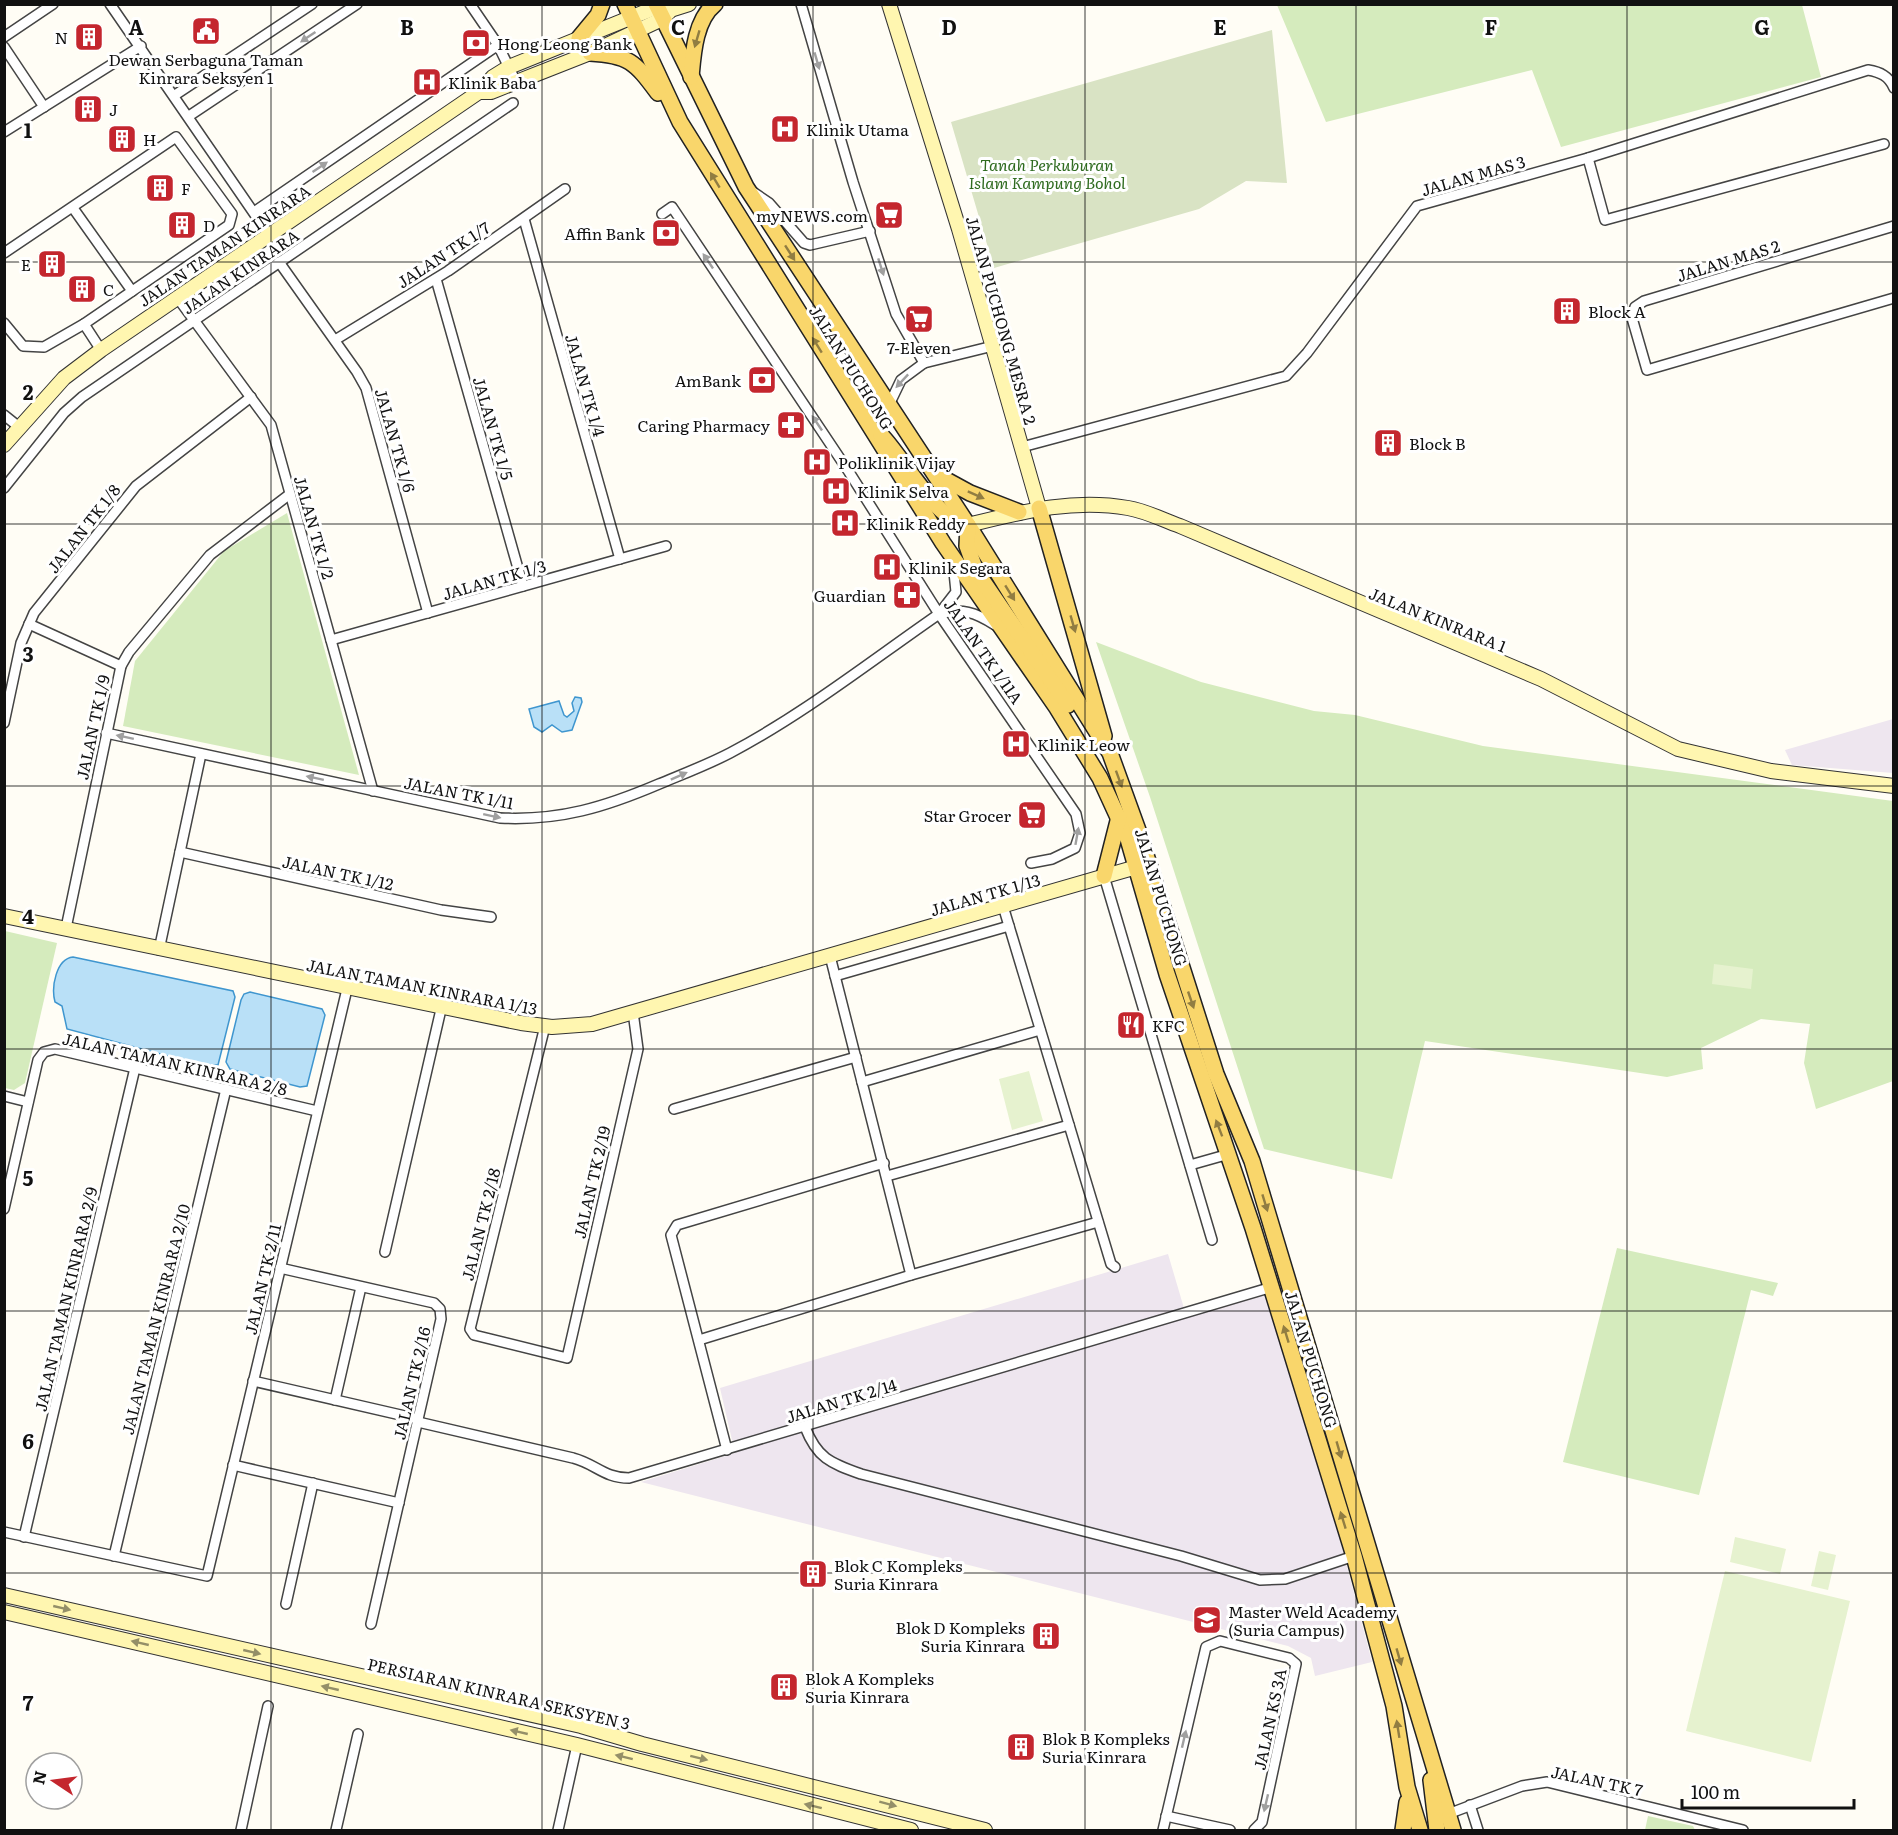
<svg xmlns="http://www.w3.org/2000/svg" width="1898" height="1835" font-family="Literata,serif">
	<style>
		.industrial { fill: #eee6ef }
		.green { fill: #d5ebbd }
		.cemetery { fill: #d9e3c4 }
		.pitch { fill: #e6f2cf }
		.water { fill: #b9e0f7; stroke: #3f96cf; stroke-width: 1.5 }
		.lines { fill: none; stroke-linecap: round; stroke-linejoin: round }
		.street-casing { stroke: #444; stroke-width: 12 }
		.secondary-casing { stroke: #333; stroke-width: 16 }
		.primary-casing { stroke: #222; stroke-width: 18 }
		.street { stroke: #fff; stroke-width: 9 }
		.secondary { stroke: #fff6b0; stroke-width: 14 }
		.primary { stroke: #f9d66b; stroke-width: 15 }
		.oneway { fill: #a0a0a0 }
		.oneway2 { fill: #917d42 }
		.oneway3 { fill: #948f68 }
		.grid { fill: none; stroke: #111; stroke-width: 1.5; stroke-opacity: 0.55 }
		.labels { text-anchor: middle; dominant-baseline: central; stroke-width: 6; stroke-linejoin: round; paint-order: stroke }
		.poi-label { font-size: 16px; fill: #111; stroke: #fff; text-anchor: start }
		.park-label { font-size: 16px; font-style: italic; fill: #2f6b1f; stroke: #fff }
		.street-label { font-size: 16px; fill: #111; stroke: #fff }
		.grid-label { font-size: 20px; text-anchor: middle; font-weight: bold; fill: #111; stroke: #fff; stroke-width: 6; stroke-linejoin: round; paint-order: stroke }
	</style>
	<rect width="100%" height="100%" fill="#fffdf5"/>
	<g class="industrial">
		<polygon points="1893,719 1893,773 1792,765 1785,750"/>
		<polygon points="1168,1254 1186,1315 1265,1292 1343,1551 1372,1662 1315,1676 1311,1658 1288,1646 641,1482 735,1453 720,1388"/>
	</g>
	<g class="green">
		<polygon points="1277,5 1802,5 1821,77 1561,147 1532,70 1326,122"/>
		<polygon points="287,513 359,775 123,726 135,661 224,551"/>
		<polygon points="1096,642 1201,682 1314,711 1355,715 1483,746 1893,801 1893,1081 1816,1109 1804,1063 1810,1024 1761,1019 1701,1048 1703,1069 1667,1077 1425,1041 1392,1179 1264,1149 1150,797"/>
		<polygon points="5,931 57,943 25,1083 14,1090 5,1088"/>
		<polygon points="1617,1248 1778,1283 1773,1296 1751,1290 1699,1495 1563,1462"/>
		<polygon points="1648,1816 1693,1826 1695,1830 1645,1830"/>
	</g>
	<polygon class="cemetery" points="1272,30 1287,183 1246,181 1199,209 994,268 951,122"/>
	<g class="pitch">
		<polygon points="1714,964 1753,969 1751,989 1712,984"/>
		<polygon points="1029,1071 1043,1121 1012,1130 999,1079"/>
		<polygon points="1735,1537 1786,1549 1780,1574 1730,1562"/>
		<polygon points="1819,1551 1836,1555 1828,1590 1811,1586"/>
		<polygon points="1725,1571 1850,1601 1811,1762 1686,1731"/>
	</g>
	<g class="water">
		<polygon points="575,697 581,698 582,702 572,730 562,732 552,725 542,732 534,727 529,709 559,701 564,715 567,717 574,711 572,703"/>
		<path d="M 73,957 L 233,991 L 235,997 L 218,1065 L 202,1065 L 67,1029 L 62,1006 L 55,1002 C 51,987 56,959 73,957 Z"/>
		<polygon points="250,992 322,1009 325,1015 307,1086 300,1087 230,1069 226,1062 241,1000 244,994"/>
	</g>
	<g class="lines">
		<g class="street-casing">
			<g id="street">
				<polyline points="110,4 269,235"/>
				<polyline points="470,4 498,45 516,82"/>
				<polyline points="801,4 853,182 896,314 924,363"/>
				<polyline points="4,37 53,4"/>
				<polyline points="4,47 44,107"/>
				<polyline points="175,95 312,4"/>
				<polyline points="189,116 357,4"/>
				<polyline points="4,132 141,46"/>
				<polyline points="1588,158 1605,220 1884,144"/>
				<polyline points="753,192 769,203 804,243 810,245 870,231"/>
				<polyline points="73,208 132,291"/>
				<polyline points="254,212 498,45"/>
				<polyline points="662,214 672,207 678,216 849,472 939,614 1076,814 1080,833 1075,848 1052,859 1031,863"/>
				<polyline points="524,219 620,559"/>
				<polyline points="1894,226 1644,301 1635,307 1632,318 1647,370 1894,298"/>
				<polyline points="4,253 176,137 232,214 229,225 84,324 44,347 23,346 4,323"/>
				<polyline points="279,262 357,372 366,388 428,613"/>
				<polyline points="436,279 523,586"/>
				<polyline points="177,297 271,425 373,791"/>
				<polyline points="84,324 101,350"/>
				<polyline points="335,340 448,271 565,189"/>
				<polyline points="889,405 901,380 924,363 993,346"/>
				<polyline points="4,415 19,427"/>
				<path d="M 1022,447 L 1286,376 L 1307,353 L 1417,206 L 1588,158 L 1868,70 C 1880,72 1889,76 1894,88"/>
				<polyline points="4,488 64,413 82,397 513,103"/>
				<path d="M 939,614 C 962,608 975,612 995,625"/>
				<polyline points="29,624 121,666"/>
				<polyline points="331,640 666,546"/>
				<polyline points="4,723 21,643 34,613 136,486 251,397"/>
				<path d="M 106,733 L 500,818 C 560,821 605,807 659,784 C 683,774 707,765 730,753 C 804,714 871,661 939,614 L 956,592 L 953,562"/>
				<polyline points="180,852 441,910 491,917"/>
				<polyline points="1104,876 1212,1240"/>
				<polyline points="1003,906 1111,1264 1115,1267"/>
				<polyline points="66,928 121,666 129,652 210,555 290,494"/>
				<polyline points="159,950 201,754"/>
				<polyline points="830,956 911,1275"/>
				<polyline points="835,976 1009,926"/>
				<polyline points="545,1026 470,1329 474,1335 567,1358 638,1049 633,1012"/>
				<polyline points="862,1082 1040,1030"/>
				<polyline points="4,1096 28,1102"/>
				<polyline points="674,1109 856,1057"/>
				<polyline points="1190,1165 1229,1154"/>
				<polyline points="887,1176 1069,1125"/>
				<polyline points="4,1209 38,1060 44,1052 55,1049 317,1111"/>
				<polyline points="385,1252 442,1005"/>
				<polyline points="280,1268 434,1303 440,1309 441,1319 371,1624"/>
				<polyline points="699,1340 911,1275 1098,1222"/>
				<polyline points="253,1381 418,1419"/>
				<polyline points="335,1400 361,1287"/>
				<path d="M 418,1422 L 573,1458 C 596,1464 604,1478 629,1478 L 1272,1287"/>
				<path d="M 805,1427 C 817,1458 830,1463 861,1474 L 1181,1556 L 1260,1580 L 1285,1579 L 1354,1556"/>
				<polyline points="727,1450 671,1235 677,1225 884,1163"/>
				<polyline points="233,1465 399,1503"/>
				<polyline points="4,1532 207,1576 347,989"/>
				<polyline points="24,1537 135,1068"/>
				<polyline points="114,1556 226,1089"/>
				<polyline points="286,1604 313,1483"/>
				<polyline points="1470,1805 1478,1830"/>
				<polyline points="1448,1814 1522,1786 1547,1782 1743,1830"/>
				<polyline points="1166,1816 1230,1830"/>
				<polyline points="241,1830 268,1706"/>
				<polyline points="336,1830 358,1734"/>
				<polyline points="558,1830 577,1745"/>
				<polyline points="1163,1830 1206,1647 1220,1641 1289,1658 1296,1664 1262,1822 1254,1830"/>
			</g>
		</g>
		<g class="secondary-casing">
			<g id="secondary">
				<polyline points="889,4 959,229 1039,508"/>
				<polyline points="479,92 491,92 590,53 662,19 669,12"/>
				<polyline points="4,445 64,378 101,350 479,92 493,77 509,67 657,7 670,10 689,4"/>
				<path d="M 968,525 C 1021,512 1073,498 1128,508 C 1146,511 1163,520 1180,526 L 1541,679 L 1678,749 L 1771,771 L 1894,786"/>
				<polyline points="4,916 521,1023 552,1027 592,1024 1147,864"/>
				<polyline points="4,1595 581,1726 642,1744 985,1830"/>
				<polyline points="4,1612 577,1745 911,1830"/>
			</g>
		</g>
		<g class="primary-casing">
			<g id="primary">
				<polyline points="625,4 680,122 943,543 1057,708 1100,778 1128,839 1167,974 1253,1228 1354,1556 1394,1706 1407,1787 1420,1830"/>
				<polyline points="656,4 746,187 968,525 1110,753 1139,833 1216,1074 1252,1161 1453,1830"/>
				<polyline points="579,38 598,15 602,4"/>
				<path d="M 590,53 C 629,55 635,62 658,93"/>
				<path d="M 691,77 C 693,54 695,20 715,4"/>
				<path d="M 881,435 C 903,457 938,524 968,525"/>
				<polyline points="937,475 970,493 1019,512"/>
				<polyline points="1039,508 1104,736"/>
				<polyline points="968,525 967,546 976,571 1068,705"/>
				<polyline points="1104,876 1119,817"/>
				<polyline points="1431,1780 1437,1830"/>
				<polyline points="1403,1830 1407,1802"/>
			</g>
		</g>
		<use href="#street" class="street"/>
		<use href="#secondary" class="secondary"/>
		<use href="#primary" class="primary"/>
	</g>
	<defs><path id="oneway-solid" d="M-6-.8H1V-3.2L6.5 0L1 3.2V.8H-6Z" transform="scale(1.5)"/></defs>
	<g class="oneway">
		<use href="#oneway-solid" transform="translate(308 37) rotate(146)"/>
		<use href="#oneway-solid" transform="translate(817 61) rotate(74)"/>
		<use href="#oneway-solid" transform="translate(320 167) rotate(-34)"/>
		<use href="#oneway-solid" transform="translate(708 261) rotate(-124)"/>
		<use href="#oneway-solid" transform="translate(881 267) rotate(72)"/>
		<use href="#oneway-solid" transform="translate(902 381) rotate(133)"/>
		<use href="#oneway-solid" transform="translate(817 423) rotate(-124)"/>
		<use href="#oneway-solid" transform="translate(125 737) rotate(-168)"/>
		<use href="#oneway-solid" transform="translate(679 776) rotate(-24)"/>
		<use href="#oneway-solid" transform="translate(315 778) rotate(-168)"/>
		<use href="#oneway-solid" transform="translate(492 816) rotate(12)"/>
		<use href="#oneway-solid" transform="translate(1077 836) rotate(-80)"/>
		<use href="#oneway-solid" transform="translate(1184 1739) rotate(-77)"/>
		<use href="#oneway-solid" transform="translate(1266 1803) rotate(103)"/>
	</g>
	<g class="oneway2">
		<use href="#oneway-solid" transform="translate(697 39) rotate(106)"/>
		<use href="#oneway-solid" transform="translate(715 180) rotate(-121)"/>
		<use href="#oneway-solid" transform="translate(790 253) rotate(57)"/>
		<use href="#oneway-solid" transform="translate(817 345) rotate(-122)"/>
		<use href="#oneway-solid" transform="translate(976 495) rotate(24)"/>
		<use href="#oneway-solid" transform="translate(1010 593) rotate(58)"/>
		<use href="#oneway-solid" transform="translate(1073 624) rotate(74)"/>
		<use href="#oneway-solid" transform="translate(1119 779) rotate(70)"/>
		<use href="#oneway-solid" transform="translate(1191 1000) rotate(71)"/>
		<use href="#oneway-solid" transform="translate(1219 1128) rotate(-111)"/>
		<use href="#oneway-solid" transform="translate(1265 1203) rotate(73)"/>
		<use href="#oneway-solid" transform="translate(1286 1334) rotate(-107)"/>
		<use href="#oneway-solid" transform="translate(1339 1450) rotate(74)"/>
		<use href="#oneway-solid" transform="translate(1343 1520) rotate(-107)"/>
		<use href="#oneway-solid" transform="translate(1399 1657) rotate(74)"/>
		<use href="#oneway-solid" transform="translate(1398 1729) rotate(-99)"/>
	</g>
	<g class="oneway3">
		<use href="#oneway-solid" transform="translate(62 1608) rotate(13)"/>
		<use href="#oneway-solid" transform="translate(140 1643) rotate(-167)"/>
		<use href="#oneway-solid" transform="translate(252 1652) rotate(13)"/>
		<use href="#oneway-solid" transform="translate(330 1688) rotate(-167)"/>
		<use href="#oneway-solid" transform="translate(519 1732) rotate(-167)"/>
		<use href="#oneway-solid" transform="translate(624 1757) rotate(-166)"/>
		<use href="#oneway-solid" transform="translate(699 1758) rotate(14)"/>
		<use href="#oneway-solid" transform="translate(888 1804) rotate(15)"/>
		<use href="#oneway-solid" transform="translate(813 1806) rotate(-166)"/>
	</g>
	<path class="grid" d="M 271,4 L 271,1830M 542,4 L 542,1830M 813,4 L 813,1830M 1085,4 L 1085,1830M 1356,4 L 1356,1830M 1627,4 L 1627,1830M 4,262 L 1894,262M 4,524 L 1894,524M 4,786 L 1894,786M 4,1049 L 1894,1049M 4,1311 L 1894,1311M 4,1573 L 1894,1573"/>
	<defs>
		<g id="civic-square" transform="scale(1.5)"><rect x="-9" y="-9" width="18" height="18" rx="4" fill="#c4262e" stroke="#fff"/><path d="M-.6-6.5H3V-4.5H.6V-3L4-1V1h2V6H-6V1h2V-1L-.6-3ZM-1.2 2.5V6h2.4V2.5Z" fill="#fff"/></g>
		<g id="building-square" transform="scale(1.5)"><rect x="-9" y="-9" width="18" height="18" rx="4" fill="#c4262e" stroke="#fff"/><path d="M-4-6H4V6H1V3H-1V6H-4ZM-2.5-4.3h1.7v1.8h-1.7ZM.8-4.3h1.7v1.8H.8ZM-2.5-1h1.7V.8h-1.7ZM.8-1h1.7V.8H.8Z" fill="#fff"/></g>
		<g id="bank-square" transform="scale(1.5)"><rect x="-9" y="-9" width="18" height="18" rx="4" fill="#c4262e" stroke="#fff"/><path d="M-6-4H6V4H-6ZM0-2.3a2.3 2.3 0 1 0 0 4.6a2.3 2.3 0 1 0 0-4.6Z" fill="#fff"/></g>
		<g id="hospital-square" transform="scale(1.5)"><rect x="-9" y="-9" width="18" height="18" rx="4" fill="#c4262e" stroke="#fff"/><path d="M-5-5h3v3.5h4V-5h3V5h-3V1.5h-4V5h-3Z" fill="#fff"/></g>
		<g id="supermarket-square" transform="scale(1.5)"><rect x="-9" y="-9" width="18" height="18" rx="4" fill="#c4262e" stroke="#fff"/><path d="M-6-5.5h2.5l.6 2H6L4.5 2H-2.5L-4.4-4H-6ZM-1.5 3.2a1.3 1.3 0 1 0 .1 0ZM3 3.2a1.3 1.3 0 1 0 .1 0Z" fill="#fff"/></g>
		<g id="pharmacy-square" transform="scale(1.5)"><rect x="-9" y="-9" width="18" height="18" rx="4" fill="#c4262e" stroke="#fff"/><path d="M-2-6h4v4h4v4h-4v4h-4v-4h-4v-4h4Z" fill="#fff"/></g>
		<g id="restaurant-square" transform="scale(1.5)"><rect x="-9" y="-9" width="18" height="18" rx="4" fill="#c4262e" stroke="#fff"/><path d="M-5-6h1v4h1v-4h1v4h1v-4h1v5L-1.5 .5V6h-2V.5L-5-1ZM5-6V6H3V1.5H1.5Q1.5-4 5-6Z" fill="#fff"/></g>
		<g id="university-square" transform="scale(1.5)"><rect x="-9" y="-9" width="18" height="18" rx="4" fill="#c4262e" stroke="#fff"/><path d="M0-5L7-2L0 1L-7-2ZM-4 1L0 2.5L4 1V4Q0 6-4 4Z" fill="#fff"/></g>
	</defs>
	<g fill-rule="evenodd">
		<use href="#civic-square" x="206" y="31"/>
		<use href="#building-square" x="89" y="37"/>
		<use href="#bank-square" x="476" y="43"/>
		<use href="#hospital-square" x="427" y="82"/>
		<use href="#building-square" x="88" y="109"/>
		<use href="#hospital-square" x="785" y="129"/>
		<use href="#building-square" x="122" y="139"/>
		<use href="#building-square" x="160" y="188"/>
		<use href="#supermarket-square" x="889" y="215"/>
		<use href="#building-square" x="182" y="225"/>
		<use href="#bank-square" x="666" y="233"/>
		<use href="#building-square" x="52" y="264"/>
		<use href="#building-square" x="82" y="289"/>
		<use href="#building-square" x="1567" y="311"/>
		<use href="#supermarket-square" x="919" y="319"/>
		<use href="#bank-square" x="762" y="380"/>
		<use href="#pharmacy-square" x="791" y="425"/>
		<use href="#building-square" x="1388" y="443"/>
		<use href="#hospital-square" x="817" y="462"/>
		<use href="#hospital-square" x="836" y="491"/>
		<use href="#hospital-square" x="845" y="523"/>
		<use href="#hospital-square" x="887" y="567"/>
		<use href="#pharmacy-square" x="907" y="595"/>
		<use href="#hospital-square" x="1016" y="744"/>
		<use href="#supermarket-square" x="1032" y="815"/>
		<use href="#restaurant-square" x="1131" y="1025"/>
		<use href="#building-square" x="813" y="1574"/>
		<use href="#university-square" x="1207" y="1620"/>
		<use href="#building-square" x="1046" y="1636"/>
		<use href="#building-square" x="784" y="1687"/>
		<use href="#building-square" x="1021" y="1747"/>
	</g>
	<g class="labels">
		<g class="poi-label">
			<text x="68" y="37" text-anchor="end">N</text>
			<text x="497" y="43">Hong Leong Bank</text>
			<text x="206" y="59" text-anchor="middle">Dewan Serbaguna Taman<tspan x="206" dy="18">Kinrara Seksyen 1</tspan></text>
			<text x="448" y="82">Klinik Baba</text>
			<text x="109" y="109">J</text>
			<text x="806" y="129">Klinik Utama</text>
			<text x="143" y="139">H</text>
			<text x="181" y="188">F</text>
			<text x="868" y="215" text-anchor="end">myNEWS.com</text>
			<text x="203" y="225">D</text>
			<text x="645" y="233" text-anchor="end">Affin Bank</text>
			<text x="31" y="264" text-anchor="end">E</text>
			<text x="103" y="289">C</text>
			<text x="1588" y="311">Block A</text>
			<text x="919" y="347" text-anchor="middle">7-Eleven</text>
			<text x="741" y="380" text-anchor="end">AmBank</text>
			<text x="770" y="425" text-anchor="end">Caring Pharmacy</text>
			<text x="1409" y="443">Block B</text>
			<text x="838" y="462">Poliklinik Vijay</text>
			<text x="857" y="491">Klinik Selva</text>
			<text x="866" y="523">Klinik Reddy</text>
			<text x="908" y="567">Klinik Segara</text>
			<text x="886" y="595" text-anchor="end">Guardian</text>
			<text x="1037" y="744">Klinik Leow</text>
			<text x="1011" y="815" text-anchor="end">Star Grocer</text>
			<text x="1152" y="1025">KFC</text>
			<text x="834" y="1565">Blok C Kompleks<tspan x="834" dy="18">Suria Kinrara</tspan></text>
			<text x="1228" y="1611">Master Weld Academy<tspan x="1228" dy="18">(Suria Campus)</tspan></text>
			<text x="1025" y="1627" text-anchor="end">Blok D Kompleks<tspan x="1025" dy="18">Suria Kinrara</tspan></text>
			<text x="805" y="1678">Blok A Kompleks<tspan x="805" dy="18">Suria Kinrara</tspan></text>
			<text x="1042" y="1738">Blok B Kompleks<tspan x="1042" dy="18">Suria Kinrara</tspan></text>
		</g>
		<g class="park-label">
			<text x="1047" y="164">Tanah Perkuburan<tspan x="1047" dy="18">Islam Kampung Bohol</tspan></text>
		</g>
		<g class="street-label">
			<text transform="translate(1473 175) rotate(-16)">JALAN MAS 3</text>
			<text transform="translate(224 245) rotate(-34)">JALAN TAMAN KINRARA</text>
			<text transform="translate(443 254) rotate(-33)">JALAN TK 1/7</text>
			<text transform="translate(1728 260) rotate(-17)">JALAN MAS 2</text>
			<text transform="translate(240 271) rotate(-34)">JALAN KINRARA</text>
			<text transform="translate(1002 320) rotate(74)">JALAN PUCHONG MESRA 2</text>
			<text transform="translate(852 367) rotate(58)">JALAN PUCHONG</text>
			<text transform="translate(586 385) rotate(74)">JALAN TK 1/4</text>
			<text transform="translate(494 428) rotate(74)">JALAN TK 1/5</text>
			<text transform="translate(396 440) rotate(74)">JALAN TK 1/6</text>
			<text transform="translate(315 527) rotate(74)">JALAN TK 1/2</text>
			<text transform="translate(83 528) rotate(-52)">JALAN TK 1/8</text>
			<text transform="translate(494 579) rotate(-16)">JALAN TK 1/3</text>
			<text transform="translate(1438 619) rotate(22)">JALAN KINRARA 1</text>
			<text transform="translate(984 651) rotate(55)">JALAN TK 1/11A</text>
			<text transform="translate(92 727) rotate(-78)">JALAN TK 1/9</text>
			<text transform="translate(459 792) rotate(11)">JALAN TK 1/11</text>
			<text transform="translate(338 872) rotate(12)">JALAN TK 1/12</text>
			<text transform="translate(985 894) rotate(-16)">JALAN TK 1/13</text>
			<text transform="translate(1162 897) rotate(73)">JALAN PUCHONG</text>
			<text transform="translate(422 986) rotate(11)">JALAN TAMAN KINRARA 1/13</text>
			<text transform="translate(175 1063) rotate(13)">JALAN TAMAN KINRARA 2/8</text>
			<text transform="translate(591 1182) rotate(-77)">JALAN TK 2/19</text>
			<text transform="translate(480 1224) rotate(-76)">JALAN TK 2/18</text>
			<text transform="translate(262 1279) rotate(-77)">JALAN TK 2/11</text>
			<text transform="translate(65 1299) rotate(-77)">JALAN TAMAN KINRARA 2/9</text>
			<text transform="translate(155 1319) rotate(-76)">JALAN TAMAN KINRARA 2/10</text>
			<text transform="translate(1312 1359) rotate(73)">JALAN PUCHONG</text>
			<text transform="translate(411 1383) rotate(-77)">JALAN TK 2/16</text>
			<text transform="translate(841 1400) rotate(-17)">JALAN TK 2/14</text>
			<text transform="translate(499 1693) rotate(13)">PERSIARAN KINRARA SEKSYEN 3</text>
			<text transform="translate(1269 1719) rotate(-78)">JALAN KS 3A</text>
			<text transform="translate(1597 1780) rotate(12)">JALAN TK 7</text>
		</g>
	</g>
	<g class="grid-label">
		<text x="136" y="35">A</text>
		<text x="407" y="35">B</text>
		<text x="678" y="35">C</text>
		<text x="949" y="35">D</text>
		<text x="1220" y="35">E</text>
		<text x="1491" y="35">F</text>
		<text x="1762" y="35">G</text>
		<text x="28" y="138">1</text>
		<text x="28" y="400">2</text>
		<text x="28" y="662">3</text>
		<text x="28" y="924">4</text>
		<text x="28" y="1186">5</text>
		<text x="28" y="1449">6</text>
		<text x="28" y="1711">7</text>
	</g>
	<rect width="1898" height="1835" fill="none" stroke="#111111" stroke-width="12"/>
	<g transform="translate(54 1781) rotate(283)"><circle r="28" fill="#ffffff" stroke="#a0a0a0" stroke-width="1.5"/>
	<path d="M0-4.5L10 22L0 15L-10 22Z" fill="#c4262e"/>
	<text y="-9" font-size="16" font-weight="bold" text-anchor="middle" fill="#111111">N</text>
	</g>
	<path d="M1682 1799v9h172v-9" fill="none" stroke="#111111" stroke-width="3"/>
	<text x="1691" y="1799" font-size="18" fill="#111111" stroke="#ffffff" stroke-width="4.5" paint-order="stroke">100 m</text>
</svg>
